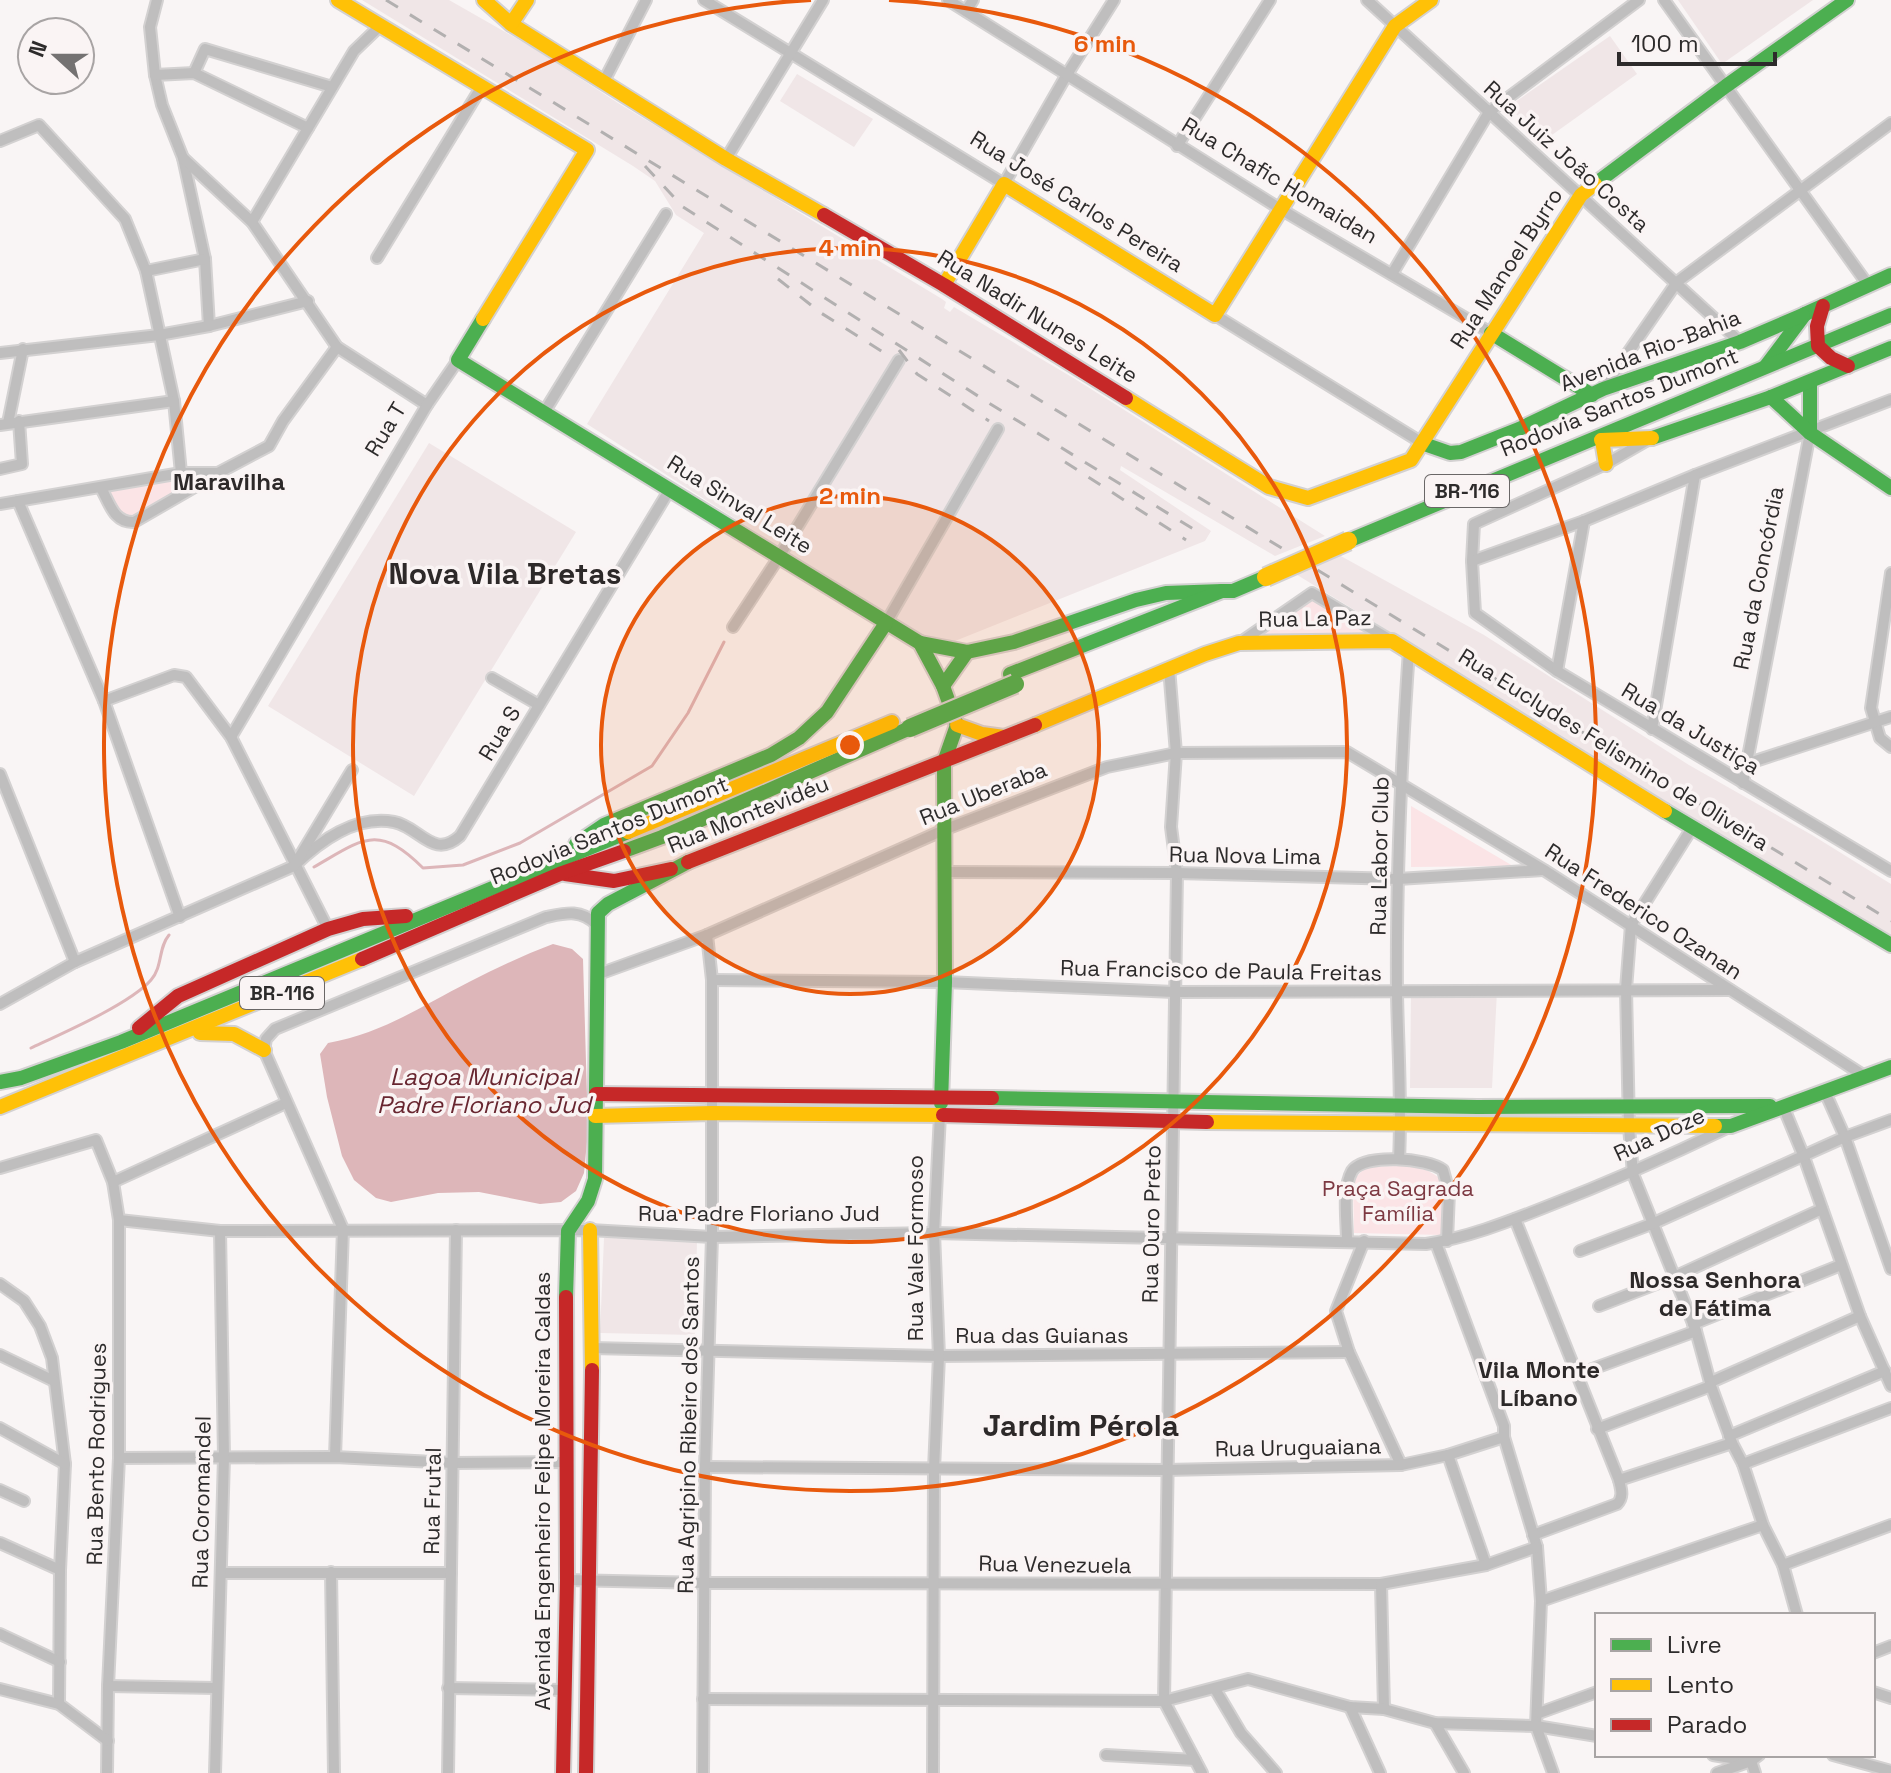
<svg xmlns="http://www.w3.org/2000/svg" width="1891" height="1773" font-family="'Space Grotesk',sans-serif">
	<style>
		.built { fill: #f0e6e7 }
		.green { fill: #fbe4e6 }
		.water { fill: #ddb6b9 }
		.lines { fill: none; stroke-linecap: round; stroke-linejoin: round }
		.stream { stroke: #ddb6b9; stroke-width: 3 }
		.street-casing { stroke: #d3d1d1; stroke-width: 14 }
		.fast-casing { stroke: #d3d1d1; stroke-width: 18 }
		.slow-casing { stroke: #d3d1d1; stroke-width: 18 }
		.jam-casing { stroke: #d3d1d1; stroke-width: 18 }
		.street { stroke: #bfbebe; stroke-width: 10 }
		.fast { stroke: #4caf50; stroke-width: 14 }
		.slow { stroke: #ffc107; stroke-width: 14 }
		.jam { stroke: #c62828; stroke-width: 14 }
		.rail { stroke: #b2b0b0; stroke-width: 3; stroke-dasharray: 14 14; stroke-linecap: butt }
		.fast-bridge-casing { stroke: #d3d1d1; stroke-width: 22; stroke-linecap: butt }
		.slow-bridge-casing { stroke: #d3d1d1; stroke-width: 22; stroke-linecap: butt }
		.fast-bridge { stroke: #4caf50; stroke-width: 18 }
		.slow-bridge { stroke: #ffc107; stroke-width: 18 }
		.ring { fill: none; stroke: #e8590c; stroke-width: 4 }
		.labels { text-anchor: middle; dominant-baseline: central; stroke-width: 7; stroke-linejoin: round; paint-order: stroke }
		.shield { fill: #faf4f4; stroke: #6a6767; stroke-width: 2 }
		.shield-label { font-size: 20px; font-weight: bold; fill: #2d2b2b }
		.street-label { font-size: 22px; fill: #2d2b2b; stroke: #faf4f4 }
		.park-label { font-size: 22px; fill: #7d3942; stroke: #faf4f4 }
		.neighbourhood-label { font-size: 24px; font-weight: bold; fill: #2d2929; stroke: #faf4f4 }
		.water-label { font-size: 24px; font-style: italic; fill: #682630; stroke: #faf4f4 }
		.district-label { font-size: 30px; font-weight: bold; fill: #2d2929; stroke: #faf4f4 }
		.centre { fill: #e8590c; stroke: #faf4f4; stroke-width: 4 }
		.ring-label { font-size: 24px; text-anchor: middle; font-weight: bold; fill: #e8590c; stroke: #faf4f4; stroke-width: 7; stroke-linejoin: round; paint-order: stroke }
	</style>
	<rect width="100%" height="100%" fill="#f9f5f5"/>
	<g class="built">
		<polygon points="362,0 449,0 535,49 618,103 942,299 946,302 944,308 950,312 954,307 1075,379 1325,536 1275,556 1121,466 1120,470 1211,531 1205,541 950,643 923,639 587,424 704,233 676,215 655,181 633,166"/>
		<polygon points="1678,0 1813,0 1722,64"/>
		<polygon points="1610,36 1637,74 1545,140 1508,107"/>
		<polygon points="797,74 873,119 854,147 780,101"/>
		<polygon points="429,443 576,532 414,796 268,706"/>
		<polygon points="1339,555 1484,635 1689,765 1812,835 1891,884 1891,939 1294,573"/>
		<polygon points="1497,991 1492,1088 1410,1088 1411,994"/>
		<polygon points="604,1238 697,1239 695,1335 600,1333"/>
	</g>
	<g class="green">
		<polygon points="213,474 126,521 105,491 181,475"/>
		<polygon points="1311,598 1378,637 1251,639"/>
		<polygon points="1411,806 1513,866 1411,867"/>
		<path d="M 1366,1167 C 1392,1167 1424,1160 1443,1182 L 1442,1235 L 1354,1233 L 1353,1180 Z"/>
	</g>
	<path class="water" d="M 553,944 L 572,949 L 583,959 L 588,1131 L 584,1173 L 576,1191 L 561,1202 L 540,1204 L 479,1192 L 438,1193 L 391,1202 L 376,1198 L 354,1180 L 342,1156 L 327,1097 L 320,1054 L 328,1043 C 383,1033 420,1007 469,982 C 496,968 524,955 553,944 Z"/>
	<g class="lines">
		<g class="stream">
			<path d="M 314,867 C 363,839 378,823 423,868 L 463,865 L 520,843 L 652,766 L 688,713 L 724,642"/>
			<path d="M 31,1048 C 61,1034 130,1004 151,980 C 163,966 158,948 169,935"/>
			<polyline points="584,1296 584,1284"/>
		</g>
		<g class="street-casing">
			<g id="street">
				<polyline points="157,0 150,27 155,75 162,105 183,158 205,259 209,326"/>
				<polyline points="704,0 1004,184 1066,76 1114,0"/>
				<polyline points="948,0 1282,210 1491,333"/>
				<polyline points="1367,0 1740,342"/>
				<polyline points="1664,0 1868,285"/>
				<polyline points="966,11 973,0"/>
				<polyline points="194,73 205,49 332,87"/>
				<polyline points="155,75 194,73 308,128"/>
				<polyline points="604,81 646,0"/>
				<polyline points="0,141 39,125 125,219 146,271 174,401 181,473"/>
				<polyline points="1177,146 1270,0"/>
				<polyline points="183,158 252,222 337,347 427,405"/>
				<polyline points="726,159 823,0"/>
				<polyline points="252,222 354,51 379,27"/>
				<polyline points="377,258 482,86"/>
				<polyline points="146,271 205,259"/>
				<polyline points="1392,274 1489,112 1639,0"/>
				<polyline points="1215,315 1424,444"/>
				<polyline points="0,353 159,335 209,326 308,301"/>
				<polyline points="1603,389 1677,282 1891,123"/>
				<polyline points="543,414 666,214"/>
				<polyline points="8,423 23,349"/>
				<polyline points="0,425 174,401"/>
				<polyline points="1646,441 1606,464 1474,524 1472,561 1475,613 1557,671 1891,871"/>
				<polyline points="0,469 22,464 19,421"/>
				<path d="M 101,488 C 110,504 114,523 134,522 L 217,474"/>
				<polyline points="18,501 104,701 180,917"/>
				<polyline points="0,504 181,473 218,473 269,446 283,421 337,347"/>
				<polyline points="1472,561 1584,521 1695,475 1891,400"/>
				<polyline points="1891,573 1871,708 1880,738 1891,747"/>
				<polyline points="886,623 998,429"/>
				<polyline points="733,627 779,557 899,360"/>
				<polyline points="1241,642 1312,593 1392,641"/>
				<polyline points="1169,668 1176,753 1171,827 1177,873 1164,1701 1202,1773"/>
				<polyline points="1557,671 1584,521"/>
				<polyline points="492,678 539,705"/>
				<polyline points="104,701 174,675 186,677 231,737 328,929"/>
				<polyline points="1652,729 1695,475"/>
				<polyline points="231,737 427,405 458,360"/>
				<polyline points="1746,764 1891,717"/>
				<polyline points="0,774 75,962"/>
				<polyline points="1743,783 1810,433"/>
				<polyline points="1692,828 1631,925 1626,989 1629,1127 1633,1174 1696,1331 1711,1386 1732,1443 1743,1464 1763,1525 1783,1565 1797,1615"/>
				<path d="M 294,866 C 320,841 355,815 394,822 C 420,827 433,860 460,836 L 670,489"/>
				<polyline points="945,872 1177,873 1398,879 1543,870"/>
				<polyline points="596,975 707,935 946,829 1107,767 1176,753 1347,752 1544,870 1866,1077"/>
				<polyline points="712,980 945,982 1174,992 1730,990"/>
				<polyline points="0,1004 75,962 294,866 352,770"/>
				<polyline points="1825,1092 1845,1137 1891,1269"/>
				<polyline points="1783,1106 1804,1157 1860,1316 1891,1386"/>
				<path d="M 1399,1159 C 1402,1104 1398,1049 1397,994 C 1396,879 1401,764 1409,650"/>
				<polyline points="0,1168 96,1140 113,1182 119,1220 119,1458 108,1686 107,1773"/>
				<polyline points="113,1182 286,1103"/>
				<path d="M 1515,1219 L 1619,1480 C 1621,1489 1624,1497 1617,1504 L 1533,1535"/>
				<path d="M 119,1220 L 220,1231 L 590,1230 L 712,1237 L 934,1233 L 1426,1244 C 1466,1238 1505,1223 1543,1208 C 1608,1183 1667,1157 1729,1127"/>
				<path d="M 1347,1241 C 1347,1221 1342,1189 1352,1171 C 1364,1153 1428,1158 1443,1170 L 1449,1192 L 1447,1241"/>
				<polyline points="1364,1241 1336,1311 1349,1352 1401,1465"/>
				<polyline points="1436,1243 1504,1426 1504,1437 1537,1547 1541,1601 1536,1726 1553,1773"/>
				<polyline points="1580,1251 1654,1223 1845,1137 1891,1120"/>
				<polyline points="0,1284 24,1301 40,1326 52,1358 65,1464 60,1570 59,1704"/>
				<polyline points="1599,1306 1674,1277 1822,1209"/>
				<polyline points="1693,1324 1841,1265"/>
				<polyline points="592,1348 939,1356 1349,1352"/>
				<polyline points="0,1355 54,1381"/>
				<polyline points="1576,1375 1696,1331"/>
				<polyline points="1711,1382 1860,1316"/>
				<polyline points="0,1428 65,1464"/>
				<polyline points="1597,1429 1711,1386"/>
				<polyline points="1729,1436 1885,1371"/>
				<polyline points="1448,1455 1486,1565"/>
				<path d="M 335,1457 L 343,1229 L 264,1050 L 266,1039 L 275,1029 L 546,917 C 566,913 580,909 596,924"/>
				<polyline points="119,1458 335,1457 454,1463 567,1462"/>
				<polyline points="1743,1464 1891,1408"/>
				<polyline points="705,1467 1166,1470 1401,1465 1448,1455 1504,1437"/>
				<polyline points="1619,1480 1732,1443"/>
				<polyline points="0,1490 24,1501"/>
				<polyline points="0,1543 60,1570"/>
				<polyline points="1783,1565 1891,1525"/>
				<polyline points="331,1572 334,1773"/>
				<polyline points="221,1573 451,1573"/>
				<polyline points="567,1580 705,1583 1381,1584 1486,1565 1537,1547"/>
				<polyline points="1381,1584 1384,1709"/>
				<polyline points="1541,1601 1763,1525"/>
				<polyline points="0,1634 60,1662"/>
				<polyline points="1873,1653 1891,1646"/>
				<polyline points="108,1686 216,1688"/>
				<polyline points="448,1688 564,1690"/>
				<polyline points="0,1689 59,1704 108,1741"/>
				<polyline points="1215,1689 1241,1733 1276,1773"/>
				<polyline points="1873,1692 1891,1698"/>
				<polyline points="703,1699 1164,1701 1248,1679 1350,1707 1384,1709 1435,1723 1536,1726 1597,1736"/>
				<polyline points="1350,1707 1380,1773"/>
				<polyline points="1539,1713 1597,1692"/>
				<polyline points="1435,1723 1464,1773"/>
				<polyline points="1106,1755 1195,1760"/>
				<polyline points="1713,1755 1749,1761"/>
				<polyline points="1833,1755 1891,1771"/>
				<polyline points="1751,1761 1755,1773"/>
				<polyline points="215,1773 224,1457 220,1231"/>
				<polyline points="448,1773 456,1230"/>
				<polyline points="703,1773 705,1467 712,1237 712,980 707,935"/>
				<polyline points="933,1773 934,1469 939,1356 934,1233 940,1115"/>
				<polyline points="1717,1773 1751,1761 1759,1755"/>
			</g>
		</g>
		<g class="fast-casing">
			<g id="fast">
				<polyline points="1595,184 1726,86 1847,0"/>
				<polyline points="1805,314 1891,275"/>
				<polyline points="483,319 458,360 920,643 943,686 957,725"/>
				<polyline points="1491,333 1592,395"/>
				<polyline points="1766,366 1805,314"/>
				<polyline points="1810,382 1810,433"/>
				<polyline points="1771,397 1810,433 1891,488"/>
				<polyline points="1652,438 1771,397 1891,348"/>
				<polyline points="1424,444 1450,453 1461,452 1519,429 1603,389 1740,342 1803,315"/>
				<polyline points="1348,541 1891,315"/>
				<polyline points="920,643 967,652 1014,642 1136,600 1166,593 1222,591"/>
				<polyline points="1010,674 1222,591 1233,591 1266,577"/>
				<polyline points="943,686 967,652"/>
				<polyline points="1665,811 1891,945"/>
				<polyline points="576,844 604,825 771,755 799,738 827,712 886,623"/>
				<polyline points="624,851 662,837 910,728"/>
				<polyline points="0,1082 21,1078 121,1042 628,832"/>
				<polyline points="992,1098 1477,1107 1770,1106"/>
				<polyline points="941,1103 945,982 944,762 957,725"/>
				<polyline points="1715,1126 1731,1126 1891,1067"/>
				<polyline points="566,1297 568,1231 588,1201 595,1179 598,913 608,904 688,862"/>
			</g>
		</g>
		<g class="slow-casing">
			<g id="slow">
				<polyline points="338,0 587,150 483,319"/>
				<polyline points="484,0 511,24 726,159 824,215"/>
				<polyline points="511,24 527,0"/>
				<polyline points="944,285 1004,184 1215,315 1395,26 1431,0"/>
				<polyline points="1126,398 1269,487 1308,498 1411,460 1581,195 1595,184"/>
				<polyline points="1601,440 1652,438"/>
				<polyline points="1602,440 1606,464"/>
				<polyline points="957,725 982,734 1004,737"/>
				<polyline points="1035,725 1205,654 1239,643 1392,641 1665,811"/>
				<polyline points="628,832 892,722"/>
				<polyline points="200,1033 234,1034 264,1050"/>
				<polyline points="0,1107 362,959"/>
				<polyline points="595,1116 712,1113 943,1115"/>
				<polyline points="1207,1122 1715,1126"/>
				<polyline points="590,1230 592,1370"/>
			</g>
		</g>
		<g class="jam-casing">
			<g id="jam">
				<polyline points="824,215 944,285 1126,398"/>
				<polyline points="1823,306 1817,326 1818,346 1831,358 1848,366"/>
				<polyline points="688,862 1035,725"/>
				<polyline points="565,874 614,881 671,869"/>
				<polyline points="362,959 562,873 624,851"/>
				<polyline points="139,1028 178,996 328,929 363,919 406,916"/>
				<polyline points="596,1094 992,1098"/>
				<polyline points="943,1115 1207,1122"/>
				<polyline points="563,1773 567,1580 566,1297"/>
				<polyline points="586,1773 592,1370"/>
			</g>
		</g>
		<use href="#street" class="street"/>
		<use href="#fast" class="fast"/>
		<use href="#slow" class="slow"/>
		<use href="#jam" class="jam"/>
		<g class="rail">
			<polyline points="386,0 1891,921"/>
			<polyline points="645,166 683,207 992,405 1203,535"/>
			<polyline points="778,279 821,313 883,352"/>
			<polyline points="899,350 917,374 989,421"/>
			<polyline points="1065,462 1186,540"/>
		</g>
		<g class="fast-bridge-casing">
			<polyline id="fast-bridge" points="910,728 1015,684"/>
		</g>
		<g class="slow-bridge-casing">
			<polyline id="slow-bridge" points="1266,577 1348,541"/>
		</g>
		<use href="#fast-bridge" class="fast-bridge"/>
		<use href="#slow-bridge" class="slow-bridge"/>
	</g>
	<circle cx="850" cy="745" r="249" fill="#e8590c" fill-opacity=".12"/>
	<g class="ring">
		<circle cx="850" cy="745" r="249"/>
		<circle cx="850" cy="745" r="497"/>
		<path d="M889 0A746 746 0 1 1 811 0"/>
	</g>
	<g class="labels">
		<g class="shield">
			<rect x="1425" y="475" width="84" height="32" rx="6"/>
			<rect x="240" y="977" width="84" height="32" rx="6"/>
		</g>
		<g class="shield-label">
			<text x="1467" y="491">BR-116</text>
			<text x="282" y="993">BR-116</text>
		</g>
		<g class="street-label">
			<text transform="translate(1567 156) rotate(42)">Rua Juiz João Costa</text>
			<text transform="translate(1280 180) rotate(31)">Rua Chafic Homaidan</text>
			<text transform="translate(1077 201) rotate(32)">Rua José Carlos Pereira</text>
			<text transform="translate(1506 268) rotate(-57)">Rua Manoel Byrro</text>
			<text transform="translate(1038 316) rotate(32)">Rua Nadir Nunes Leite</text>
			<text transform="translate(1650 350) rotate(-21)">Avenida Rio-Bahia</text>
			<text transform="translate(1619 402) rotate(-22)">Rodovia Santos Dumont</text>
			<text transform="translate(385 429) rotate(-59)">Rua T</text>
			<text transform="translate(740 504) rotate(32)">Rua Sinval Leite</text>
			<text transform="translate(1758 578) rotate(-79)">Rua da Concórdia</text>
			<text transform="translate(1315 618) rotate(-1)">Rua La Paz</text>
			<text transform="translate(1691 728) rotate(31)">Rua da Justiça</text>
			<text transform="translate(499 733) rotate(-59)">Rua S</text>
			<text transform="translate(1614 749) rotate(32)">Rua Euclydes Felismino de Oliveira</text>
			<text transform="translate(983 793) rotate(-22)">Rua Uberaba</text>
			<text transform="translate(748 814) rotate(-22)">Rua Montevidéu</text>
			<text transform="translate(609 830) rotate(-22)">Rodovia Santos Dumont</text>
			<text transform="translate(1245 855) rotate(1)">Rua Nova Lima</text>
			<text transform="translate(1379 856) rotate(-89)">Rua Labor Club</text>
			<text transform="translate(1644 911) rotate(33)">Rua Frederico Ozanan</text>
			<text transform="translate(1221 970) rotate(1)">Rua Francisco de Paula Freitas</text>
			<text transform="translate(1659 1134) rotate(-25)">Rua Doze</text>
			<text x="759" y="1213">Rua Padre Floriano Jud</text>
			<text transform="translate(1151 1224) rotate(-89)">Rua Ouro Preto</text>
			<text transform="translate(915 1248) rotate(-90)">Rua Vale Formoso</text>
			<text x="1042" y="1335">Rua das Guianas</text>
			<text transform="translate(688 1425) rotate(-89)">Rua Agripino Ribeiro dos Santos</text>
			<text transform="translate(1298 1447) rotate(-1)">Rua Uruguaiana</text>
			<text transform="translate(96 1454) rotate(-89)">Rua Bento Rodrigues</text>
			<text transform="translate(542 1491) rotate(-90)">Avenida Engenheiro Felipe Moreira Caldas</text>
			<text transform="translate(432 1501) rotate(-89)">Rua Frutal</text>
			<text transform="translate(201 1502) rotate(-89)">Rua Coromandel</text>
			<text transform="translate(1055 1564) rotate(1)">Rua Venezuela</text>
		</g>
		<g class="park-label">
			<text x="1398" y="1188">Praça Sagrada<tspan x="1398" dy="25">Família</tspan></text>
		</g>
		<g class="neighbourhood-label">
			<text x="229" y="481">Maravilha</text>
			<text x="1715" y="1279">Nossa Senhora<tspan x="1715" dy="28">de Fátima</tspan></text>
			<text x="1539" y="1369">Vila Monte<tspan x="1539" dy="28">Líbano</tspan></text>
		</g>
		<g class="water-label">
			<text x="484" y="1076">Lagoa Municipal<tspan x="484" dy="28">Padre Floriano Jud</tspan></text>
		</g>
		<g class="district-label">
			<text x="505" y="573">Nova Vila Bretas</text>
			<text x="1081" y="1425">Jardim Pérola</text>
		</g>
	</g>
	<circle cx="850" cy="745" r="12" class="centre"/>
	<g class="ring-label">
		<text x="1105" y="52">6 min</text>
		<text x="850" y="256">4 min</text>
		<text x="850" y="504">2 min</text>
	</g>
	<rect x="1595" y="1613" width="280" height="144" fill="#faf4f4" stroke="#a8a4a4" stroke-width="2"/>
	<rect x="1611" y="1639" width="40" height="12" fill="#4caf50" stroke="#a8a4a4" stroke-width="2"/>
	<text x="1667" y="1653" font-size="24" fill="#2d2b2b">Livre</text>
	<rect x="1611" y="1679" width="40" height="12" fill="#ffc107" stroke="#a8a4a4" stroke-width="2"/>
	<text x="1667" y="1693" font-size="24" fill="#2d2b2b">Lento</text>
	<rect x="1611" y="1719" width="40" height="12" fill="#c62828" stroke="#a8a4a4" stroke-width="2"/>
	<text x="1667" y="1733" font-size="24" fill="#2d2b2b">Parado</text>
	<g transform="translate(56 56) rotate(291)"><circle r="38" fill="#faf4f4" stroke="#a8a4a4" stroke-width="2"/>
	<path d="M0-6L14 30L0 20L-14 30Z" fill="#747272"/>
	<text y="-12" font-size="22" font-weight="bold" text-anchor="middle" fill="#2d2b2b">N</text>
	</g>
	<path d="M1619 52v12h156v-12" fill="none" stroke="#2d2b2b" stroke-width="4"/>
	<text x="1631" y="52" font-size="24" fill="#2d2b2b" stroke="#faf4f4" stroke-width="6" paint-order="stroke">100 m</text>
</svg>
